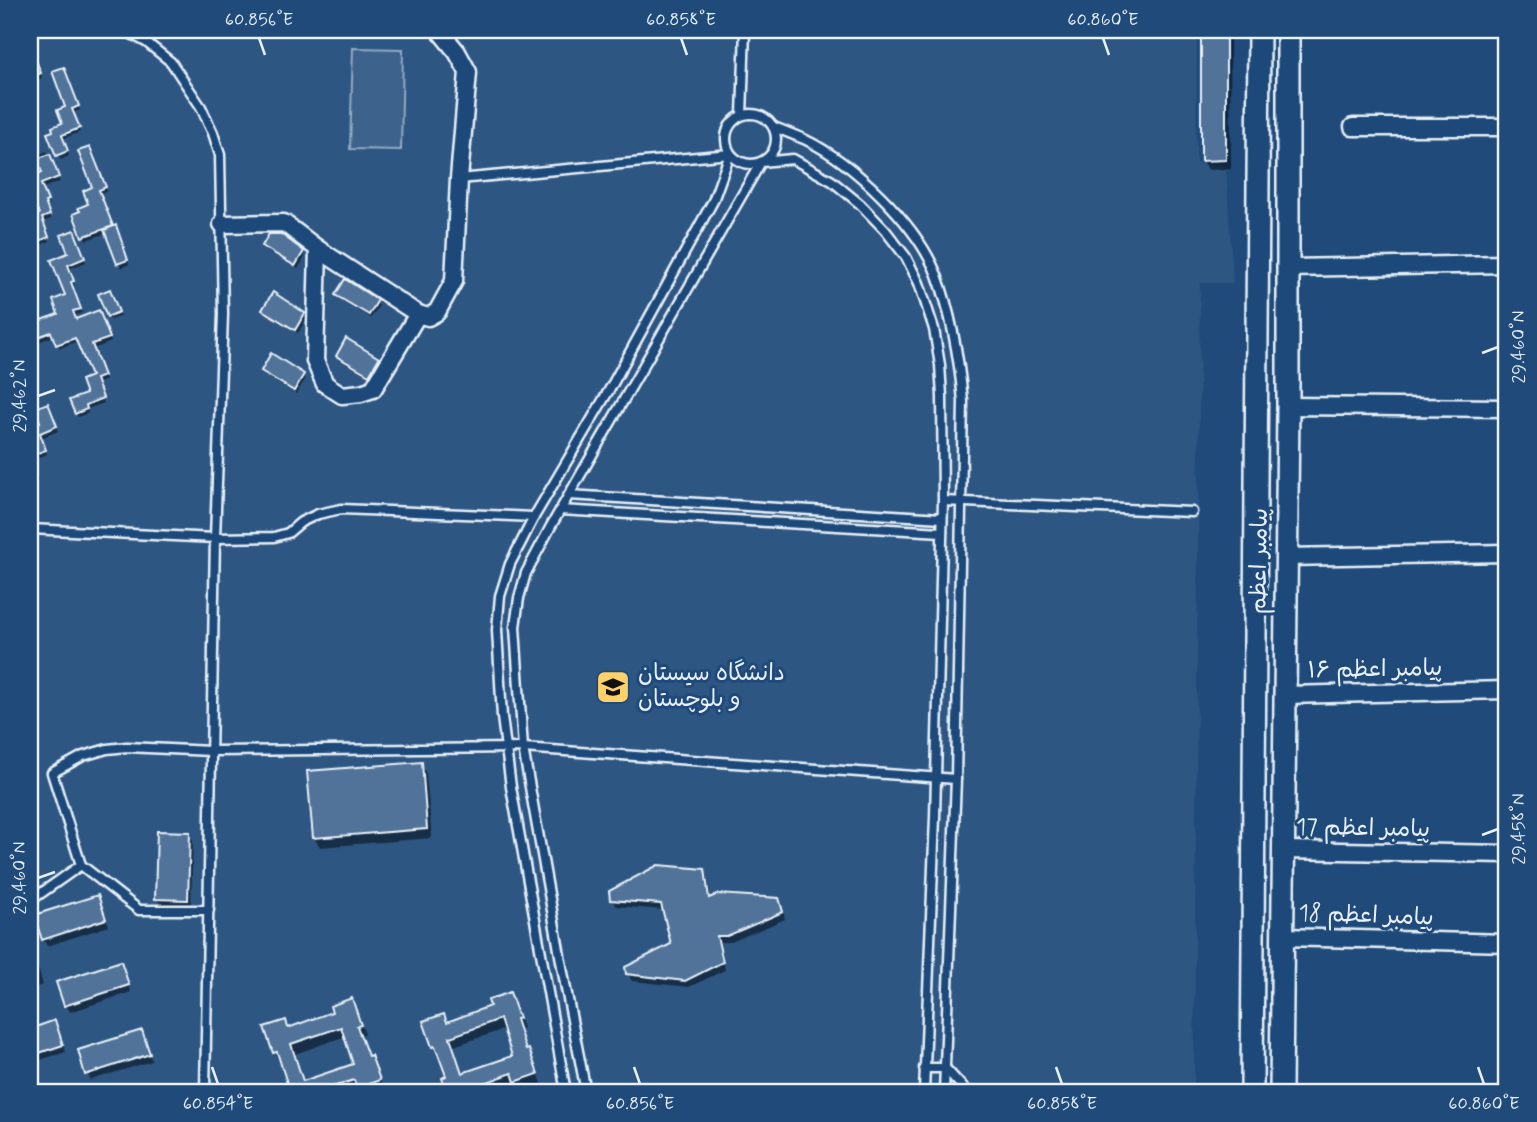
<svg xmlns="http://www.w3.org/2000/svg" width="1537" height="1122" font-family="Mynerve,'Playpen Sans Arabic',sans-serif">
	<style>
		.built { fill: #2e5683 }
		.green { fill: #3c628c; stroke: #92aac2; stroke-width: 2 }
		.shadow { fill: #0007; fill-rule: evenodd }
		.building { fill: #517399; stroke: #e8f1f8; stroke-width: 2; fill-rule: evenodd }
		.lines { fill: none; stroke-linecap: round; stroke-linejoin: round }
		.service-casing { stroke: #e8f1f8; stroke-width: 13 }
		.minor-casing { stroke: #e8f1f8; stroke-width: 21 }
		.secondary-casing { stroke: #e8f1f8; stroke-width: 26 }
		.service { stroke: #1f4a7a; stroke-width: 8 }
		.minor { stroke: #1f4a7a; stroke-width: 16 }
		.secondary { stroke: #1f4a7a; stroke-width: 21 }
		.ticks { fill: none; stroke: #e8f1f8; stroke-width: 2.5 }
		.labels { text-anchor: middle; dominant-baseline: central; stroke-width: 6; stroke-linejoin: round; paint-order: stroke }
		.street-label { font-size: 23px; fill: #e8f1f8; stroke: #1f4a7a }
		.poi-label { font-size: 23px; fill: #e8f1f8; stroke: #1f4a7a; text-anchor: start }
		.neatline { fill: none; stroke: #e8f1f8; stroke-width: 2.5 }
		.ticks-label { font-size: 18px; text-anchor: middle; fill: #e8f1f8 }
	</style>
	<rect width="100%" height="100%" fill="#1f4a7a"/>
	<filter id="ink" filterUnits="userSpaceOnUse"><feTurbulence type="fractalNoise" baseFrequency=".0143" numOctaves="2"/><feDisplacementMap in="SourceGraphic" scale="14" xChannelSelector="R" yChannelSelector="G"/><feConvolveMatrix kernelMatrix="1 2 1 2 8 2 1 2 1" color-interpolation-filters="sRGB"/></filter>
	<g filter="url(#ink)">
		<polygon class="built" points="30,30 1197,30 1196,163 1226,166 1233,283 1200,283 1194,1092 30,1092"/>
		<polygon class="green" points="353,48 403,49 401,150 350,149"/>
		<g class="shadow">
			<polygon points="1203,30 1230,30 1231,169 1208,170 1203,160"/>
			<polygon points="32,52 42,78 30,83 30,53"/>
			<polygon points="66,73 80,110 73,113 80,132 63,139 69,156 60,160 49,134 65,124 67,108"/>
			<polygon points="47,151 60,182 42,188 49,205 46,206 51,219 43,222 50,241 33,248 35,252 30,254 30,235 35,233 30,220 41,215 30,187 30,158"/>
			<polygon points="92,153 107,191 99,194 113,228 118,231 129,264 121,268 107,233 86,240 84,236 94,188"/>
			<polygon points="76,236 86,262 69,269 75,286 72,287 82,313 74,316 76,321 101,316 111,342 93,349 105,380 97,384 104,403 87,409 88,413 78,417 76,413 88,395 93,377 78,341 60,348 54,336 30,345 30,322 31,325 61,315 67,296 54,261 70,254"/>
			<polygon points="264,246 303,253 305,257 298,269 266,250"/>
			<polygon points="112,295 120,316 111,320 108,316"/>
			<polygon points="337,295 376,301 379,306 371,318 340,299"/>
			<polygon points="264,310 304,314 307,318 298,333 266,314"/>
			<polygon points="338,356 378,360 380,364 371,378 340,360"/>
			<polygon points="263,371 303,376 305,380 296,394 265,375"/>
			<polygon points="50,409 58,431 41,438 47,454 38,458 30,440 30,432 42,423"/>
			<polygon points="30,460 38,480 30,483"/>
			<polygon points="421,764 426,773 432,838 320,847 314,838"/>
			<polygon points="189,834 193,841 191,906 161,906 157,899"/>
			<polygon points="704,871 708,878 711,899 778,899 782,906 785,919 731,942 720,942 725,970 689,987 632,981 628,974 673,945 664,910 616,906 612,900"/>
			<polygon points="98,897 109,926 47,946 43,939"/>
			<polygon points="30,956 32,956 36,962 43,985 30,989"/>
			<polygon points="120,963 124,970 131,992 70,1012 66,1005"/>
			<path d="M 509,994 L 514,1003 L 523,1028 L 520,1029 L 527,1051 L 534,1060 L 542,1084 L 522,1091 L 517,1082 L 489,1092 L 449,1092 L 444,1079 L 448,1077 L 433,1046 L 448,1023 L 493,1008 ZM 505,1029 L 514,1058 L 463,1075 L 454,1046 Z"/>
			<path d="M 351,1000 L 356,1010 L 365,1034 L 361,1035 L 369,1057 L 375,1066 L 384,1090 L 377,1092 L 361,1092 L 359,1089 L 349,1092 L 288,1092 L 286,1085 L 290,1084 L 275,1053 L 267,1028 L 285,1022 L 289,1029 L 334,1014 ZM 346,1036 L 355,1065 L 304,1082 L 295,1054 Z"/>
			<polygon points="54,1023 66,1052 30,1063 30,1030"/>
			<polygon points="141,1032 152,1061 91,1080 87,1074"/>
		</g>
		<g class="building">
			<polygon points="1201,30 1226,30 1226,160 1201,161"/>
			<polygon points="30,45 41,73 30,78"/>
			<polygon points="64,67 79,106 72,109 80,128 62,135 68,151 56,156 47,133 53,131 52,127 62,123 57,110 65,107 52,71"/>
			<polygon points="90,147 106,187 99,190 113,226 82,237 73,214 80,211 78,208 88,204 83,191 92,187 78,151"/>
			<polygon points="50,154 59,177 41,184 48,201 45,202 50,215 42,218 49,237 30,245 30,218 39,214 30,191 30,156 38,174 42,172 36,159"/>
			<polygon points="116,225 128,260 117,264 104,230"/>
			<polygon points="74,230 85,258 68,265 74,281 71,282 81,309 73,311 76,319 99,310 110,338 92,344 104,376 96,379 103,398 86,405 87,409 75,414 69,400 86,394 81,380 91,376 75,338 56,345 51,332 30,340 30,324 58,314 53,300 65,295 51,260 68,253 61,235"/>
			<polygon points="269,234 281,234 304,251 295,266 262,246"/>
			<polygon points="345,279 378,300 369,315 335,295"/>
			<polygon points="110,289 119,312 107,317 98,294"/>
			<polygon points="273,292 305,313 295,330 262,310"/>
			<polygon points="346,338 379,358 369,375 336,356"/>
			<polygon points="271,353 304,374 294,391 261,371"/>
			<polygon points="48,403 57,426 40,433 46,450 30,456 30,409 36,423 40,422 35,408"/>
			<polygon points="422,762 427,829 313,838 307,771"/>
			<polygon points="157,831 190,832 188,900 155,899"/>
			<polygon points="658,865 705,869 709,898 718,894 779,898 783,912 727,936 717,936 723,962 685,981 626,974 625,967 671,944 661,904 610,900 609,891"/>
			<polygon points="98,895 106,919 42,940 34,915"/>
			<polygon points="121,961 129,985 64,1006 56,982"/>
			<path d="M 510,992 L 519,1018 L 516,1019 L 526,1050 L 529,1049 L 538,1074 L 515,1082 L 512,1073 L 468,1089 L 469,1092 L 447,1092 L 442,1078 L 446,1076 L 435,1046 L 432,1047 L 423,1021 L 444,1014 L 447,1022 L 490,1006 L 488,1000 ZM 500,1019 L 512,1056 L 462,1073 L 450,1037 Z"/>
			<path d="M 352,998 L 361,1025 L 357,1026 L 368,1056 L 371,1055 L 380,1080 L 357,1088 L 354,1080 L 317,1092 L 276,1092 L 275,1090 L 285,1087 L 284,1084 L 287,1083 L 277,1052 L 273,1053 L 264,1027 L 286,1020 L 288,1028 L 332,1012 L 330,1006 ZM 341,1027 L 353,1064 L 303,1081 L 291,1044 Z"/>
			<polygon points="55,1020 63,1045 30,1056 30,1029"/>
			<polygon points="142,1030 150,1054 85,1075 78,1050"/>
		</g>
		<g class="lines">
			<g class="service-casing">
				<g id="service">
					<polyline points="124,30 146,42 171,62 201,107 213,133 220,155 223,314 215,538 205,1092"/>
					<circle cx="751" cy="139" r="25"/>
					<polyline points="742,115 745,30"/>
					<path d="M 774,127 C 784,131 794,135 804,139 C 854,163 916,223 937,275 C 952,316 959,358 963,401 L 956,779 L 944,1092"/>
					<polyline points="459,179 730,154 713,201 612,385 534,517 510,564 500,596 497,630 502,717 511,787 566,1092"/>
					<polyline points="569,495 942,518"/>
					<polyline points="943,501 1192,512"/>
					<polyline points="560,510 942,532"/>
					<polyline points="30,529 215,538 274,537 288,533 301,522 318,514 341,509 534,517"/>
					<polyline points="30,901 81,865"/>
					<polyline points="209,910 139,910 81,865 52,773 83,756 107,749 127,747 211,751 523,748 956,779"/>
					<polyline points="924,1068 945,1068 967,1092"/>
					<polyline points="586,1092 566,989 523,748 515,627 519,598 526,573 551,526 761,162 793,159 832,181 860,204 885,230 906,257 919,283 934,329 940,365 942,396 943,501 935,817 924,1092"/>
				</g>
			</g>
			<g class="minor-casing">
				<g id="minor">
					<polyline points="1353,127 1507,127"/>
					<polyline points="222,224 284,223 318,249 418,314"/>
					<polyline points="318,249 315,361 325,384 342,395 361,393 373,389 418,314 428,317 437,312 454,281 459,179 468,72 457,52 439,30"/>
					<polyline points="1288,268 1507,264"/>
					<polyline points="1288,406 1507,408"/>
					<polyline points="1285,557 1507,553"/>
					<polyline points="1285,695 1507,690"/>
					<polyline points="1284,850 1507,854"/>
					<polyline points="1283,937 1507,943"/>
				</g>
			</g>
			<g class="secondary-casing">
				<g id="secondary">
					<polyline points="1252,1092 1259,30"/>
					<polyline points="1281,1092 1288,406 1288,30"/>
				</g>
			</g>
			<use href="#service" class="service"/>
			<use href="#minor" class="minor"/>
			<use href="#secondary" class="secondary"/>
		</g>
	</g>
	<path class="ticks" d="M 259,38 L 265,55M 681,38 L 687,55M 1103,38 L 1109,55M 1482,353 L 1498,347M 38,396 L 55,390M 1482,835 L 1498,829M 38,878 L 55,872M 212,1067 L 218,1084M 634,1067 L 640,1084M 1056,1067 L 1062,1084M 1478,1067 L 1484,1084"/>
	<defs>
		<g id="university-square" transform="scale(1.75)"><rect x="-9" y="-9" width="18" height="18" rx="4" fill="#ffd166" stroke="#1f4a7a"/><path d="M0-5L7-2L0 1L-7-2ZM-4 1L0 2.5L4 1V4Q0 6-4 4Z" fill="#111"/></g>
	</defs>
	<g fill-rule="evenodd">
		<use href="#university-square" x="613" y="687"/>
	</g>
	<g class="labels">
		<g class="street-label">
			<text transform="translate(1260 561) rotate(-89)">پیامبر اعظم</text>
			<text transform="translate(1375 670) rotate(-1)">پیامبر اعظم ۱۶</text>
			<text transform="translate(1363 829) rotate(1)">پیامبر اعظم 17</text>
			<text transform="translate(1366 916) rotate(2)">پیامبر اعظم 18</text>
		</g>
		<g class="poi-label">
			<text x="638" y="674">دانشگاه سیستان<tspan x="638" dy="26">و بلوچستان</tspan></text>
		</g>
	</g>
	<rect width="1537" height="1122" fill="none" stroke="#1f4a7a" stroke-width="77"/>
	<rect x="38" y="38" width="1460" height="1046" class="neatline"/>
	<g class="ticks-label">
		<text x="259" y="25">60.856°E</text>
		<text x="681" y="25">60.858°E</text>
		<text x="1103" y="25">60.860°E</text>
		<text transform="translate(1518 347) rotate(-90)" y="6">29.460°N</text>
		<text transform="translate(19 396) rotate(-90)" y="6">29.462°N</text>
		<text transform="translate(1518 829) rotate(-90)" y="6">29.458°N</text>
		<text transform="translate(19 878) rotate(-90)" y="6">29.460°N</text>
		<text x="218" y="1109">60.854°E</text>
		<text x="640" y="1109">60.856°E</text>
		<text x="1062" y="1109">60.858°E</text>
		<text x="1484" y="1109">60.860°E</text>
	</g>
</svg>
